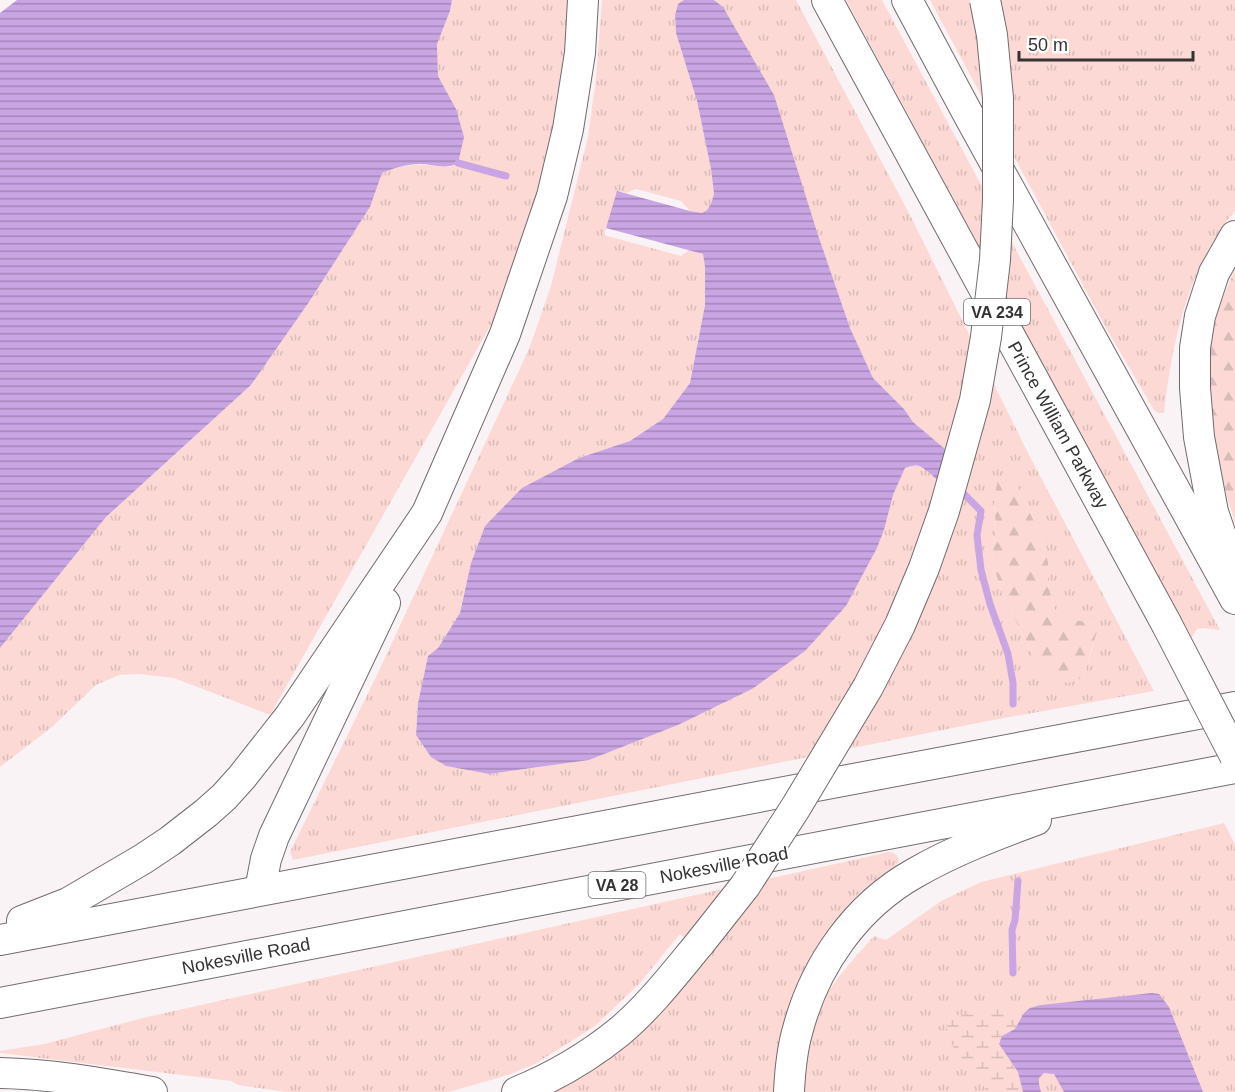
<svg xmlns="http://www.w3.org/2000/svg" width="1235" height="1092" font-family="Arial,sans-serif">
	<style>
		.grass { fill: url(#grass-tufts); fill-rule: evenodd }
		.forest { fill: url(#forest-firs) }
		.wetland { fill: url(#wetland-marsh) }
		.water { fill: url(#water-rules) }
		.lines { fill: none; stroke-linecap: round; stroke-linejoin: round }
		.stream { stroke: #c9a5e3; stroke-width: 7 }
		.trunk-casing { stroke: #716b6e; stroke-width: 32 }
		.trunk { stroke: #fff; stroke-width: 30 }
		.trunk-bridge-casing { stroke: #716b6e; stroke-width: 32; stroke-linecap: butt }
		.trunk-bridge { stroke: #fff; stroke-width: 30 }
		.labels { text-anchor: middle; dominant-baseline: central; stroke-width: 5; stroke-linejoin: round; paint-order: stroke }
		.shield { fill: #fff; stroke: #727070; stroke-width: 1.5 }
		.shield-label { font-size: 16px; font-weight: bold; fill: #353233 }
		.street-label { font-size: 18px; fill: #353233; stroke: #fff }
	</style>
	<defs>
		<pattern id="grass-tufts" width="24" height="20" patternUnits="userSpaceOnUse" patternTransform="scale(1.5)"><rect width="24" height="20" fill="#fcd9d5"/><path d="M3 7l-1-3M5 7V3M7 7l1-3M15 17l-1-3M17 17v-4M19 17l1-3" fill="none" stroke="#d9bbb7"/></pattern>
		<pattern id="forest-firs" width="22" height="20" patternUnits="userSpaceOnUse" patternTransform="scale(1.5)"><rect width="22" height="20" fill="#fcd9d5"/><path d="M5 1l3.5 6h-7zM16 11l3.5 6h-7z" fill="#d9bbb7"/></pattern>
		<pattern id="wetland-marsh" width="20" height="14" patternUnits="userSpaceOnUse" patternTransform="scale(1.5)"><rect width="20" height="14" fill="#fcd9d5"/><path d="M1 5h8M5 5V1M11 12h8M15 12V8" fill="none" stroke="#d9bbb7"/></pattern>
		<pattern id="water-rules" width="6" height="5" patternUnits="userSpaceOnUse" patternTransform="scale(1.5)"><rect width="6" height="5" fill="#c9a5e3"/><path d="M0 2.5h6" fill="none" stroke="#a487b9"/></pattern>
	</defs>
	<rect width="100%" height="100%" fill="#faf3f6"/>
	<g class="grass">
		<path d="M 452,0 L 568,0 L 567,36 L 555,143 L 497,314 L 270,715 L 174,678 L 139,674 L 119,675 L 96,685 L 52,727 L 0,767 L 0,648 L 106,517 L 251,385 L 309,302 L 370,207 L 382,173 C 409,162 423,164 451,167 L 456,109 L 438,76 L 437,44 L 450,11 Z"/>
		<path d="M 602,0 L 684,0 L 678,5 L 675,15 L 676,33 L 697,101 L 711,169 L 714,194 L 712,204 L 707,210 L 702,213 L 690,211 L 681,201 L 636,189 L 626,193 L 618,191 L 604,235 L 681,256 L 689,250 L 703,254 L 705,267 L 705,305 L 690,383 L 663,419 L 630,441 L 579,458 L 485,526 L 471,563 L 460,613 L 438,648 L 428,656 L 418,703 L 416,735 L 431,757 L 446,766 L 489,774 L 589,760 L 678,725 L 752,689 L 846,606 L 877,548 L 884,530 L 893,495 L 905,468 C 910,466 914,465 919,466 C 932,470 949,493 958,502 L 945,449 L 913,422 L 904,409 L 873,378 L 850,328 L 817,232 L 723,7 L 714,0 L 796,0 L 912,219 L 1028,453 L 1154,691 L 988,721 L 293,860 L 290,852 L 375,679 L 529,349 L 551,286 L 588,137 L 596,78 ZM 1016,484 L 1042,539 L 1048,562 L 1048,585 L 1055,610 L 1067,619 L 1094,623 L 1094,643 L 1084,675 L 1078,680 L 1032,655 L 1000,587 L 992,560 L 996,529 L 994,499 Z"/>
		<polygon points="846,0 882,0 1220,630 1203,628 1197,629 1192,637 1187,632"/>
		<path d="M 930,0 L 1235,0 L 1235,211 C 1188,266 1172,343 1164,413 L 1158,413 L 1154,410 L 1106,328 Z"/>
		<path d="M 1224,823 L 1235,844 L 1235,1092 L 803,1092 C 803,1062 813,1019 827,994 C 840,973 858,954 874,936 L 886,940 L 941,901 L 981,882 Z"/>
		<path d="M 889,852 C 895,853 897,854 899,861 L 895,867 L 856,896 L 821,949 L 777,1092 L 543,1092 L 704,954 L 680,934 L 639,984 L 595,1026 L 535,1064 L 508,1075 L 449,1092 L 286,1092 L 238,1085 L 231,1081 L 0,1053 L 0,1051 L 44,1044 L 147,1017 Z"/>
	</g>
	<g class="forest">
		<path d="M 1235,270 L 1235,522 C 1215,462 1199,380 1216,317 C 1221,301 1228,285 1235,270 Z"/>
		<polygon points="1005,478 1016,483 1042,539 1048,562 1048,585 1055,610 1067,619 1094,623 1097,631 1084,675 1078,680 1068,683 1057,681 1047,675 1032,655 1000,587 992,560 996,529 994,499 998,479"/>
	</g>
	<path class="wetland" d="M 1041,1005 L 1030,1008 L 1017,1022 L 1015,1029 L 1002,1036 L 999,1044 L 1018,1073 L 1023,1092 L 985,1092 C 986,1075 966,1067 958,1055 C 951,1045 947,1031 945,1019 L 960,1015 Z"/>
	<g class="water">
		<path d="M 17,0 L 452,0 L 450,11 L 437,44 L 438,76 L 456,109 L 464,137 L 458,163 C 446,170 433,164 420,164 C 407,164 394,168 382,173 L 370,207 L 309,302 L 251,385 L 106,517 L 0,648 L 0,13 Z"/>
		<path d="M 684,0 L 714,0 L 723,7 L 774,95 L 817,232 L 850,328 L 873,378 L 904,409 L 913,422 L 945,449 L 953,459 L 959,503 C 950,494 930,470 919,466 C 915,465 910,466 905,468 L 893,495 L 884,530 L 877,548 L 846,606 L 805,651 L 752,689 L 678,725 L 589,760 L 489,774 L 446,766 L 431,757 L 416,735 L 418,703 L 428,656 L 438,648 L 460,613 L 471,563 L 485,526 L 522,488 L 579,458 L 630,441 L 663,419 L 690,383 L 705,305 L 705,267 L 703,254 L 606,228 L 617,191 L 690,211 L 702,213 L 707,210 L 711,204 L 714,194 L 711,169 L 697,101 L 676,33 L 675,15 L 678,4 Z"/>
		<polygon points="1152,993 1159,994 1169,1007 1203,1092 1064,1092 1054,1074 1044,1073 1039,1078 1039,1084 1041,1092 1023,1092 1018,1072 999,1044 1002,1036 1015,1029 1024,1013 1030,1008 1041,1005"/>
	</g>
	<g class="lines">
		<g class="stream">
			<polyline points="458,163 506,176"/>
			<polyline points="959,489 981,511 977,535 981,570 990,604 1008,654 1013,683 1013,704"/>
			<polyline points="1013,973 1012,930 1015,920 1018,881"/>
		</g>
		<g class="trunk-casing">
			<g id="trunk">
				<polyline points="827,0 1166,623"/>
				<polyline points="907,0 968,114 1235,599"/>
				<polyline points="1229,559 1213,512 1199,437 1195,388 1195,348 1200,316 1214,273 1235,236"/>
				<polyline points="260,890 266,859 274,836 385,603"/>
				<polyline points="22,921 68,903 143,859 170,841 206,813 224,797 242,777 290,716 427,513 505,334 552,196 568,129 580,53 583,0"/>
				<polyline points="0,940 1235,707"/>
				<polyline points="0,1003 1235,768"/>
				<path d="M 0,1073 C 52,1074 101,1083 152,1092"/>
				<path d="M 517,1092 C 554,1077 588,1057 619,1032 C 650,1006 675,973 700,943"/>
				<path d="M 789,1092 C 790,1071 792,1049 798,1029 C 815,965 856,906 915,873 C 953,851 995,835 1036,820"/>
			</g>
		</g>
		<use href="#trunk" class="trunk"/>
		<g class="trunk-bridge-casing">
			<g id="trunk-bridge">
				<polyline points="1166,623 1235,756"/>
				<polyline points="700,943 745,886 796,807 868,687 900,625 924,568 944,511 975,400 986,337 995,260 998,200 998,98 992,35 985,0"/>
			</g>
		</g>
		<use href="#trunk-bridge" class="trunk-bridge"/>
	</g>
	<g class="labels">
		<g class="shield">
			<rect x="964" y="299" width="66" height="26" rx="4.5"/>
			<rect x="588.5" y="872" width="57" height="26" rx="4.5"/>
		</g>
		<g class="shield-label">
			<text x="997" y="312">VA 234</text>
			<text x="617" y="885">VA 28</text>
		</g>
		<g class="street-label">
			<text transform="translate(1058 425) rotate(61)">Prince William Parkway</text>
			<text transform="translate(724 865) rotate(-11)">Nokesville Road</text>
			<text transform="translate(246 956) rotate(-11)">Nokesville Road</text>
		</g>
	</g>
	<path d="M1019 51v9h174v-9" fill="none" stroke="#353233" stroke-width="3"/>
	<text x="1028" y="51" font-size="18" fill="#353233" stroke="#ffffff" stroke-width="4.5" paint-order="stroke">50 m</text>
</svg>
